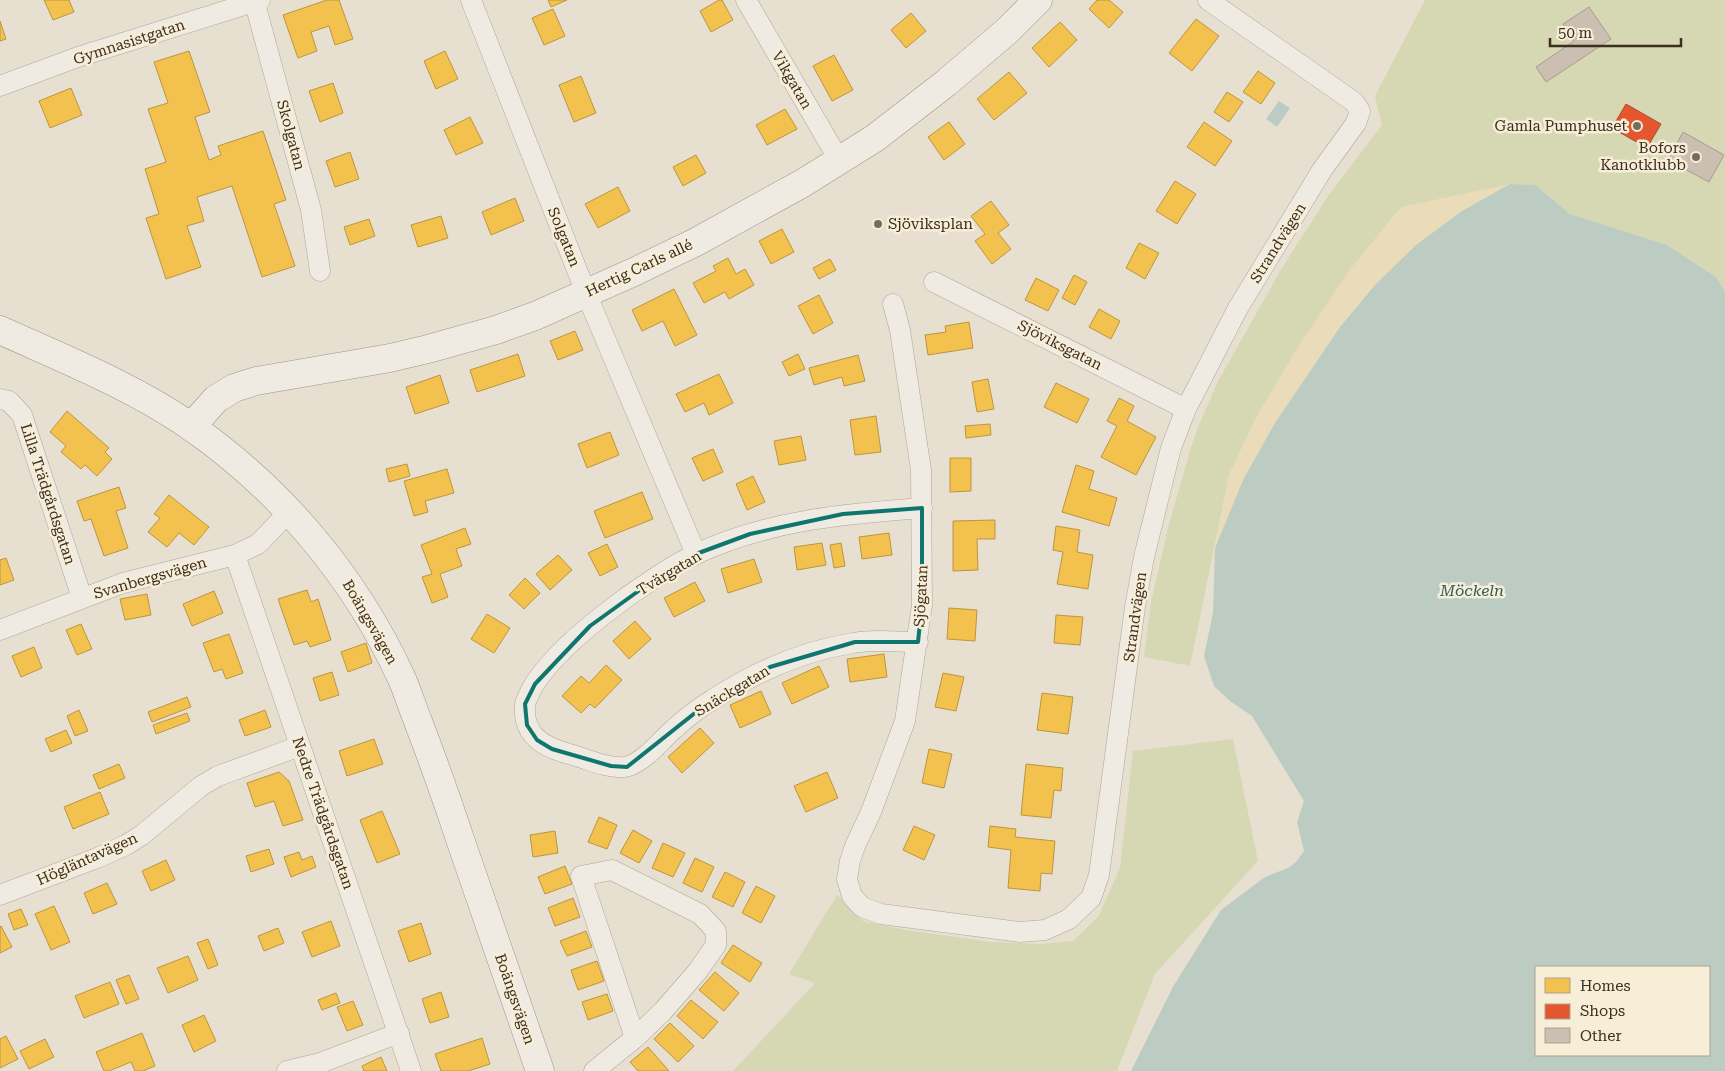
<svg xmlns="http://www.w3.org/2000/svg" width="1725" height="1071" font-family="'Roboto Serif',serif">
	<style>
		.green { fill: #d6d7b3 }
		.sand { fill: #eadcb9 }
		.water { fill: #bcccc2; fill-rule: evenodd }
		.homes { fill: #f2c14e; stroke: #bc9540 }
		.shops { fill: #e4572e; stroke: #b24b2a }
		.building { fill: #cbbfb2; stroke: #a89c90 }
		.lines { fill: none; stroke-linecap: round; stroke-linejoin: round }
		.street-casing { stroke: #ada599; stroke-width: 21 }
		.secondary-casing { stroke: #9c958a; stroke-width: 29 }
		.street { stroke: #efebe3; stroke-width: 20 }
		.secondary { stroke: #efebe3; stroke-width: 28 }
		.marked { fill: none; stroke: #0f766e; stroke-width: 4; stroke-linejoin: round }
		.poi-dot { fill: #786c5e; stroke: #f7eed8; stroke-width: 2 }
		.labels { text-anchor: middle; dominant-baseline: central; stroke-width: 5; stroke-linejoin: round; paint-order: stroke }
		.street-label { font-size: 15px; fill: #3d2e20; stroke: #f7eed8 }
		.poi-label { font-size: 15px; fill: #3d2e20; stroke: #f7eed8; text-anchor: end }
		.water-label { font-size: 16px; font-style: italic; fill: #2f5d5a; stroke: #f7eed8 }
	</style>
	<rect width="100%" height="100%" fill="#e7e0d1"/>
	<g class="green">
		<polygon points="1425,0 1725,0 1725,292 1716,277 1667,245 1570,214 1535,185 1510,184 1351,268 1300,344 1256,418 1229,475 1190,666 1144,657 1151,602 1169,524 1191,447 1199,425 1218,381 1282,268 1328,196 1382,125 1375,96"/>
		<polygon points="1233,739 1258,861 1155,974 1117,1071 733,1071 815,983 789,974 837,895 863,921 906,930 991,942 1041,944 1073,941 1098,917 1120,868 1133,751"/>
	</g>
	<polygon class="sand" points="1510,184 1462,211 1416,245 1375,285 1340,327 1275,423 1244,478 1215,548 1229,475 1256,418 1300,344 1351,268 1401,207"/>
	<g class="water">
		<polygon points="1279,101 1290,108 1277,127 1266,119"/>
		<path d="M 1510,184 L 1535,185 L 1570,214 L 1667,245 L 1716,277 L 1725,292 L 1725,1071 L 1131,1071 L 1174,985 L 1221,910 L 1265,877 L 1288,868 L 1296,862 L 1304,851 L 1297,822 L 1304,801 L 1252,716 L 1230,701 L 1214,686 L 1204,656 L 1213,613 L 1215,548 L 1244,478 L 1275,423 L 1340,327 L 1375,285 L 1416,245 L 1462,211 ZM 1709,967 L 1709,1055 L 1536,1055 L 1536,967 Z"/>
	</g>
	<g class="homes">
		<polygon points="44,0 69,0 74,12 53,20"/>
		<polygon points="327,0 339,0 353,39 335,45 329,26 311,32 317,51 298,58 283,15"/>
		<polygon points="548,0 567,0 551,7"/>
		<polygon points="719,0 722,0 733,20 711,32 700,11"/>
		<polygon points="1097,0 1109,0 1123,12 1109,28 1089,9"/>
		<polygon points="553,9 565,36 544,45 532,18"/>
		<polygon points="911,13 926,31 906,48 891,30"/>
		<polygon points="1196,19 1219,36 1192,71 1169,53"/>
		<polygon points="0,21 6,39 0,41"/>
		<polygon points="1060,22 1077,40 1049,67 1032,48"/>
		<polygon points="189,51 210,112 195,117 209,160 221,155 218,146 263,131 286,200 274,204 295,266 262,277 232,186 197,197 204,221 187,226 201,267 166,279 146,218 159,214 145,169 166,162 148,109 168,103 154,62"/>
		<polygon points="445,51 458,79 436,89 424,61"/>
		<polygon points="834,55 853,90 832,101 813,66"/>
		<polygon points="1258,71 1275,83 1261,104 1243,92"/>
		<polygon points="1009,72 1027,93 994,120 977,99"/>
		<polygon points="581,76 596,113 574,122 559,85"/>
		<polygon points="333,83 343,113 320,122 309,91"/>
		<polygon points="71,88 82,115 50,128 39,101"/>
		<polygon points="1227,92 1243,102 1229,122 1214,112"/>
		<polygon points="785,109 797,129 767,145 756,125"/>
		<polygon points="470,117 483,143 456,155 444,130"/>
		<polygon points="949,122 965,144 944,160 928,137"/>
		<polygon points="1204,122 1232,141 1215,166 1187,147"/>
		<polygon points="350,152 359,179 335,187 326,161"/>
		<polygon points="696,155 706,173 683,186 673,167"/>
		<polygon points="1175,181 1196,194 1177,224 1156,211"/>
		<polygon points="618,187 630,211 598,228 585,204"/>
		<polygon points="515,198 524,221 491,235 482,212"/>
		<polygon points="991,201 1009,225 998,233 1011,249 992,264 975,241 985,234 971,216"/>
		<polygon points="441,216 448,238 418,247 411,225"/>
		<polygon points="369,219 375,236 350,245 344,227"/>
		<polygon points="782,229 794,252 771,264 759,241"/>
		<polygon points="1139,243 1159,253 1145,279 1126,268"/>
		<polygon points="728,258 736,274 745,269 754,285 729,299 725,292 704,303 693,283 716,271 713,266"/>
		<polygon points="830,259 836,270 819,279 813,268"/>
		<polygon points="1074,275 1087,282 1075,305 1062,298"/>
		<polygon points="1036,278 1059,290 1048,311 1025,300"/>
		<polygon points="674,289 697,335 675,346 663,321 642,331 632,310"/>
		<polygon points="819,295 833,323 813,334 798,306"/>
		<polygon points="1099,309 1120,321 1111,339 1089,327"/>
		<polygon points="969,322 973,348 928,355 925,335 946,332 945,326"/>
		<polygon points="575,331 583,350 558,360 550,341"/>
		<polygon points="518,354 525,376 477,392 470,370"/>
		<polygon points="798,354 805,369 789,376 782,362"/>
		<polygon points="858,355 865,381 844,386 842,377 814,385 809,368"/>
		<polygon points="719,374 733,403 709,415 704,403 685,412 676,394"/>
		<polygon points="440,375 449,403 415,414 406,387"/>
		<polygon points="988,379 994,409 977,412 972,382"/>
		<polygon points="1056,383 1089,399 1077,423 1044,407"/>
		<polygon points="1119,398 1134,406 1127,421 1156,437 1136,475 1101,457 1117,426 1107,421"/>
		<polygon points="67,411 109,448 105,452 112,459 97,476 85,465 81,469 61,452 66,446 50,432"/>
		<polygon points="876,416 881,452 855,455 850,420"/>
		<polygon points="990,424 991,435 966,438 965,426"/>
		<polygon points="610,432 619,455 587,468 578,444"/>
		<polygon points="801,436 806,460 779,465 774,441"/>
		<polygon points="713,449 723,472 703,481 692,458"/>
		<polygon points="950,458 971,458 971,491 950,492"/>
		<polygon points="407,464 410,476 389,482 386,469"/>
		<polygon points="1076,465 1094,471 1089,489 1117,498 1109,526 1062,512"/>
		<polygon points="447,469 454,493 425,501 428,512 414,516 404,481"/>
		<polygon points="753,476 765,502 747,510 736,484"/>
		<polygon points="119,487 126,508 116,511 128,548 104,556 91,519 84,521 77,501"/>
		<polygon points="642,492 653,519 605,538 594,511"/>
		<polygon points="169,495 209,527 194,545 179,533 167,547 148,532 160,518 154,514"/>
		<polygon points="995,520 995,539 977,539 978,570 953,571 953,521"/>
		<polygon points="1056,526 1080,530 1077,552 1093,555 1088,589 1057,584 1063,552 1053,550"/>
		<polygon points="465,528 471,544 456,549 462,566 440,574 448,597 432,603 422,577 432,574 421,545"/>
		<polygon points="889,533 892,555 862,559 859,537"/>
		<polygon points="822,543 826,565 797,570 794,547"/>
		<polygon points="841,543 845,566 834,568 830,545"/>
		<polygon points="607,544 618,567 600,576 588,553"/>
		<polygon points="558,555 572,570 550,590 536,574"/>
		<polygon points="6,558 14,580 0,585 0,560"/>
		<polygon points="754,559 762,582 728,593 721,569"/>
		<polygon points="525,578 540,593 524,609 509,595"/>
		<polygon points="695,582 705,601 674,617 664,598"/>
		<polygon points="307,590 311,602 318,599 331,640 310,647 307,641 294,645 278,599"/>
		<polygon points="214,591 223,613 192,626 183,604"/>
		<polygon points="147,594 151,615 125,620 120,599"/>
		<polygon points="949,608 977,610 975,641 947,639"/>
		<polygon points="487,614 510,628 494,653 471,639"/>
		<polygon points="1056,615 1083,617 1080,645 1054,643"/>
		<polygon points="635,621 651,639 629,659 613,641"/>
		<polygon points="81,624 92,649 77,655 66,630"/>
		<polygon points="229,634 243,673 226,679 222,669 214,672 203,643"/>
		<polygon points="366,643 372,663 348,672 341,652"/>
		<polygon points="34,647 42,668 21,677 12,656"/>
		<polygon points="884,654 887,677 850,682 847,659"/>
		<polygon points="606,665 622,680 595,708 590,704 581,713 562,696 581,676 589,683"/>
		<polygon points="819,666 829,687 792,704 782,683"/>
		<polygon points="332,672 339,695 320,701 313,678"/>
		<polygon points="943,673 964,677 956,711 935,707"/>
		<polygon points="761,691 771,714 740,728 730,705"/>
		<polygon points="1042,693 1073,697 1068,734 1037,730"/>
		<polygon points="187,697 191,707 152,722 148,712"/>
		<polygon points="79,710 88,731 75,736 67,716"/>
		<polygon points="265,710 271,727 245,736 239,720"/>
		<polygon points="187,713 190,721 156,734 153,725"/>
		<polygon points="700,728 714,743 682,773 668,757"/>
		<polygon points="66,730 72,743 51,752 45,739"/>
		<polygon points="374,739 383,764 347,776 339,751"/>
		<polygon points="929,749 952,754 944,788 922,783"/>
		<polygon points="119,764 125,778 99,789 93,775"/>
		<polygon points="1026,764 1063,768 1061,791 1054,790 1051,818 1021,815"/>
		<polygon points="279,772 289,781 303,820 283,826 274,801 255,807 247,783"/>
		<polygon points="827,772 838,798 806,812 794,786"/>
		<polygon points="100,792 109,814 73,829 64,807"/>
		<polygon points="382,811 400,854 377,863 360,820"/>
		<polygon points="599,817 617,825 607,849 588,842"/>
		<polygon points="914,826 935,835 924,860 903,850"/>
		<polygon points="990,826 1016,829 1015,837 1055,841 1052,874 1041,873 1040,891 1008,888 1011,850 988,847"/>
		<polygon points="633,830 652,841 639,863 620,853"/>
		<polygon points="555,831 558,853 533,857 530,835"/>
		<polygon points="663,843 685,853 673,877 652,868"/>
		<polygon points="269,849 274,864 251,872 246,856"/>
		<polygon points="299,852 302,860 312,856 316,867 291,877 284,857"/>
		<polygon points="695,858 714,867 702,892 683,883"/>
		<polygon points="166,860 175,880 151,891 142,871"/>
		<polygon points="565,866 572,884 545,894 538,877"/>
		<polygon points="725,872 745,882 733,907 712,897"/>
		<polygon points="107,883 117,904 93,914 84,893"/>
		<polygon points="756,886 775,896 761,923 742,913"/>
		<polygon points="573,898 580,917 555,926 548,908"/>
		<polygon points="54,906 70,942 51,950 35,914"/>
		<polygon points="21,909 28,925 14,930 8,914"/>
		<polygon points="331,921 340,946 312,957 302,932"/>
		<polygon points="421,923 431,954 409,962 398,931"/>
		<polygon points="1,926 12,947 0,953 0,927"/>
		<polygon points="278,928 284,943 264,951 258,936"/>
		<polygon points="586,931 592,947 567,956 560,941"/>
		<polygon points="208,939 218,965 208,969 197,943"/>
		<polygon points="733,945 762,963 750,982 721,963"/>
		<polygon points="188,956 198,980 168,993 157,968"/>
		<polygon points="597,961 604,981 578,990 571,970"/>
		<polygon points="715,972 739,993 724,1011 699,990"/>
		<polygon points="129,975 139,999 126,1004 116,980"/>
		<polygon points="110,982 119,1004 84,1018 75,996"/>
		<polygon points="441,992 449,1017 430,1023 422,999"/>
		<polygon points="336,993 340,1003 322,1010 318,1000"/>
		<polygon points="607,994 613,1011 588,1020 582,1002"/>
		<polygon points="691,1000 718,1022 703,1039 677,1016"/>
		<polygon points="353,1001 363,1025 347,1031 337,1007"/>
		<polygon points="204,1015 216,1041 194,1052 182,1025"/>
		<polygon points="670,1023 694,1046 678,1062 654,1039"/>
		<polygon points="142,1033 155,1066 143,1071 135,1071 131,1062 109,1071 104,1071 96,1052"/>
		<polygon points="6,1036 18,1059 0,1068 0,1039"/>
		<polygon points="482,1038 490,1064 468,1071 441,1071 435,1054"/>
		<polygon points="45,1039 54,1057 29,1069 20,1051"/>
		<polygon points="648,1047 669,1071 638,1071 630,1062"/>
		<polygon points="381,1057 387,1071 364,1071 362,1066"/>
	</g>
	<polygon class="shops" points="1626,104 1661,124 1647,148 1612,128"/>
	<g class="building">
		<polygon points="1589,7 1611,39 1546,82 1536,67 1574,41 1563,24"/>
		<polygon points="1683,132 1724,155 1709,182 1668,160"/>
	</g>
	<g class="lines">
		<g class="street-casing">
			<g id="street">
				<polyline points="254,0 311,210 320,271"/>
				<polyline points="471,0 586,293 696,554"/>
				<polyline points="746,0 839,160"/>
				<polyline points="0,86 78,57 260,0"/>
				<polyline points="934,282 1186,409"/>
				<polyline points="893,304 900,330 921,470 922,605 905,721 871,812 855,846 850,861 847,879 852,896 862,907 881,914 1020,932 1045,930 1069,919 1091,898 1099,875 1135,607 1144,557 1171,448 1186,409 1238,308 1322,170 1356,123 1360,111 1354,102 1208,0"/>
				<polyline points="0,399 9,401 22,415 82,598"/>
				<polyline points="235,555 411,1071"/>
				<polyline points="0,630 123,583 235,555 258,544 290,511"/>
				<path d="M 918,642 C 897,642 874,639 853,643 C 802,651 755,672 712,700 C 699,708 686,718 675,728 C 661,740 647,759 629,766 C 624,768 615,767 610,766 C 600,765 589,760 579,757 C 551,749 522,741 525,705 C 525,701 529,696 530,692 C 553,646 649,577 696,554 C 769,520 844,514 922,508"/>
				<polyline points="0,895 97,858 126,845 142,835 201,786 218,776 300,746"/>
				<polyline points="287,1071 320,1063 399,1033"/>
				<polyline points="594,1071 635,1038 663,1011 697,972 716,945 716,931 700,914 612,870 581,876 635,1038"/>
			</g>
		</g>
		<g class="secondary-casing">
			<g id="secondary">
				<path d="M 0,330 C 64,359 132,386 190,426 C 282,490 355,577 402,679 C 408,693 413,709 419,724 C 434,763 448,803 461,842 C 487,919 514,995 540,1071"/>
				<polyline points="191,427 216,399 234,388 256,381 390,358 428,349 496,330 535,316 636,271 696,242 803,183 875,138 946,83 1007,31 1038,0"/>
			</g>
		</g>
		<use href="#street" class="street"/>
		<use href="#secondary" class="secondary"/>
	</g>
	<path class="marked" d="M 922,508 L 922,605 L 918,642 L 855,642 L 770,667 L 710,701 L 627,767 L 611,766 L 552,749 L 537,740 L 527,725 L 525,704 L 535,684 L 590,626 L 662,574 L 696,554 L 750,534 L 843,514 Z"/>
	<g class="poi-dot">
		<circle cx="1637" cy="126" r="5"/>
		<circle cx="1696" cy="157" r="5"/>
		<circle cx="878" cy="224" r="5"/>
	</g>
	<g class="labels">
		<g class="street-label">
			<text transform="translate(129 42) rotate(-18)">Gymnasistgatan</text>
			<text transform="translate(792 80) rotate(60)">Vikgatan</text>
			<text transform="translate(291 135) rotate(75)">Skolgatan</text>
			<text transform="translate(564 237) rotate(68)">Solgatan</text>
			<text transform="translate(1278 243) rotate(-58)">Strandvägen</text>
			<text transform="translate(639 268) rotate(-25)">Hertig Carls allé</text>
			<text transform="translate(1060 345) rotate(27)">Sjöviksgatan</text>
			<text transform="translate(48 494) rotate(72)">Lilla Trädgårdsgatan</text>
			<text transform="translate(669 573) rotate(-31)">Tvärgatan</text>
			<text transform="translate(150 578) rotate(-16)">Svanbergsvägen</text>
			<text transform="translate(921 596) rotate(-87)">Sjögatan</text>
			<text transform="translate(1135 617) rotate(-82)">Strandvägen</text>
			<text transform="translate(370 622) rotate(60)">Boängsvägen</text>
			<text transform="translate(732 691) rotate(-31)">Snäckgatan</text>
			<text transform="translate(323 813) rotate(71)">Nedre Trädgårdsgatan</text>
			<text transform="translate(87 859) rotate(-24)">Högläntavägen</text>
			<text transform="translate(515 999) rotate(71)">Boängsvägen</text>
		</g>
		<g class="poi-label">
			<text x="1627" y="126">Gamla Pumphuset</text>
			<text x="1686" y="148">Bofors<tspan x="1686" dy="17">Kanotklubb</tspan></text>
			<text x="888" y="224" text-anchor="start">Sjöviksplan</text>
		</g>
		<g class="water-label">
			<text x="1472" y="590">Möckeln</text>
		</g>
	</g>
	<rect x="1535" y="966" width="175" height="90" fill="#f7eed8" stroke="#ada18e"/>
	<rect x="1545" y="978" width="25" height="15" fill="#f2c14e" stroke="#ada18e"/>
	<text x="1580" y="991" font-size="15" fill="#3d2e20">Homes</text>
	<rect x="1545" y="1004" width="25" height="15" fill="#e4572e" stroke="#ada18e"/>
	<text x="1580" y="1016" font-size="15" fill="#3d2e20">Shops</text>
	<rect x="1545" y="1028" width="25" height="15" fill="#cbbfb2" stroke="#ada18e"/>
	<text x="1580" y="1041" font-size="15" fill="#3d2e20">Other</text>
	<path d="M1550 38v8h131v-8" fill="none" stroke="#3d2e20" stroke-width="2.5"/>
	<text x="1558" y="38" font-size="15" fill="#3d2e20" stroke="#f7eed8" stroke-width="4" paint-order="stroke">50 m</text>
</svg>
